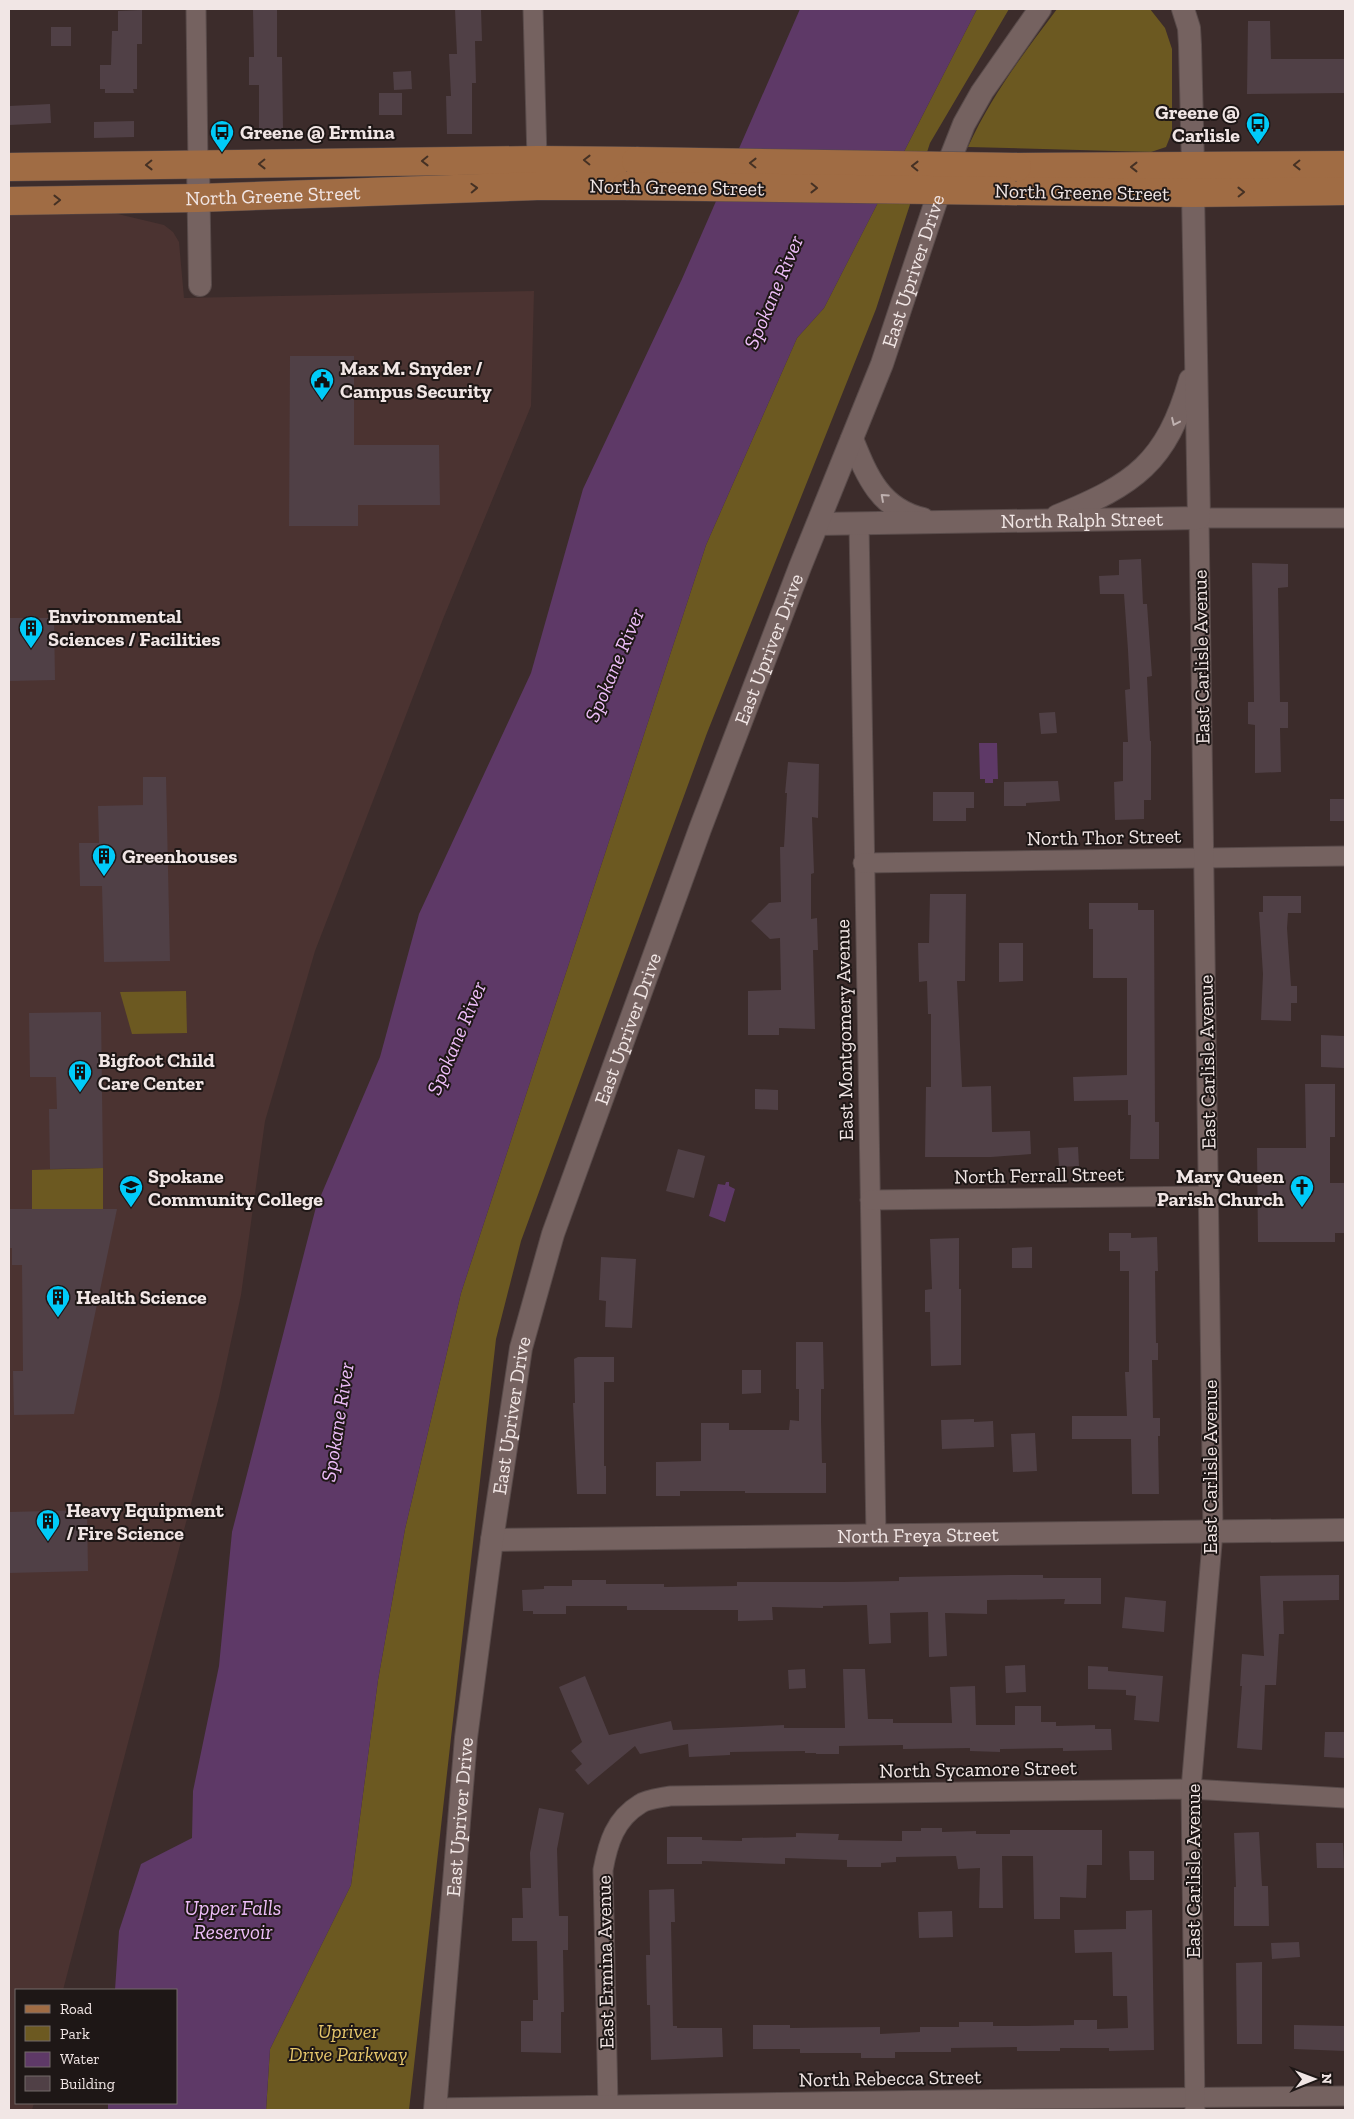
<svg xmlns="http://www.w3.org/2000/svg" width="1354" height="2119" font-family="'Zilla Slab',serif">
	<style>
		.built { fill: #4b3331 }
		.green { fill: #6c5921 }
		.water { fill: #5e3967 }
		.building { fill: #504046 }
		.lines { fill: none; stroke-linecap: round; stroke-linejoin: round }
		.minor-casing { stroke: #594b4a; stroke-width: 21 }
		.tertiary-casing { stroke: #594b4a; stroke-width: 24 }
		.primary-casing { stroke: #594b4a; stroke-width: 29 }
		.minor { stroke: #756260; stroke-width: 19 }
		.tertiary { stroke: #756260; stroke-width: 22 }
		.primary { stroke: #a06c44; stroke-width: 28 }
		.primary-bridge-casing { stroke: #594b4a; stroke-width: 29; stroke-linecap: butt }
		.primary-bridge { stroke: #a06c44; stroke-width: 28 }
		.oneway { stroke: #453124 }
		.oneway2 { stroke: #bfb1b0 }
		.labels { text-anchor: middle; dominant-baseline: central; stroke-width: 4; stroke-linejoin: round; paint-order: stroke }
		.poi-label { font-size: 20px; font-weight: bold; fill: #f1e6e5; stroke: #1e1716; text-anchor: start }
		.street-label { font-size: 20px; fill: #f1e6e5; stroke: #1e1716 }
		.park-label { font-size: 20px; font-style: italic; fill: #e7c76c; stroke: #1e1716 }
		.water-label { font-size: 21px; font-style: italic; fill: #edbdf8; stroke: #1e1716 }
	</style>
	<rect width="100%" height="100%" fill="#3c2c2b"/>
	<polygon class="built" points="101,210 164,225 173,232 179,242 184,298 534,291 531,406 443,619 315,951 265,1121 241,1295 219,1397 63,1990 16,1990 16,2103 34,2103 32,2110 9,2110 9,211"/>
	<g class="green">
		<polygon points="977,9 1009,9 930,143 876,309 707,733 521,1241 496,1339 409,2110 266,2110 270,2049 351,1885 378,1680 405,1529 461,1293 706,545 797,338 824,308"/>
		<path d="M 1057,9 L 1150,9 L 1165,28 L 1172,49 L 1172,132 L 1166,147 L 1151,152 L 968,147 C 991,96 1024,53 1057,9 Z"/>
		<polygon points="186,991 187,1033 132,1034 120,992"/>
		<polygon points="103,1168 103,1209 32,1209 32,1170"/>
	</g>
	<g class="water">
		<polygon points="800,9 977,9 824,308 797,338 706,545 461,1293 405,1529 378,1680 351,1885 270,2049 266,2110 108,2110 108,2103 176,2103 176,1990 115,1990 119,1931 141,1864 192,1838 193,1791 219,1666 232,1532 316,1207 380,1057 419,914 531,673 583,489 682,279"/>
		<polygon points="979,743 997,743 998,779 993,779 993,783 985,783 985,779 980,779"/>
		<polygon points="726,1182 729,1182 729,1186 735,1189 725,1222 709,1216 718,1184 725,1185"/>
	</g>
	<g class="building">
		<polygon points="253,9 277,9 277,57 282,57 283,130 259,129 259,85 249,85 249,57 254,57"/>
		<polygon points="455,9 481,9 482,41 475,41 476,83 472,83 472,134 447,134 446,96 451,96 449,54 457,54"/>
		<polygon points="142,10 142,44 137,44 137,89 133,89 134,93 105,93 105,89 100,89 100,65 111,65 112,31 118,31 118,11"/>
		<polygon points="1248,21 1270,21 1271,59 1345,59 1345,93 1247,94"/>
		<rect x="51" y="27" width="20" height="19"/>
		<polygon points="411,71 412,89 394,90 393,72"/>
		<rect x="379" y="93" width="23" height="22"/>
		<polygon points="50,104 51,123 9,125 9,106"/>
		<polygon points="134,121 134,137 94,138 94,122"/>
		<polygon points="290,356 354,356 354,445 439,445 440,505 358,505 358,526 289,526"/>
		<polygon points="1141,559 1143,604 1147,604 1152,676 1147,677 1150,741 1151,741 1151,800 1144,800 1144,819 1115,820 1114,782 1123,781 1123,742 1128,742 1125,690 1130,689 1128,650 1124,594 1100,594 1099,576 1119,575 1119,560"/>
		<polygon points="1252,563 1288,564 1288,587 1278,588 1280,702 1288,702 1288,728 1280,728 1281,772 1255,773 1255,725 1248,724 1248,702 1254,702"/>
		<polygon points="9,618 54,618 55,680 9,681"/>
		<polygon points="1055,712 1057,733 1041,734 1039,713"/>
		<polygon points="788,762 819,764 818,818 812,817 814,873 811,874 811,919 817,918 818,950 813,950 815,1029 779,1028 779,1035 748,1035 748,991 781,990 780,938 770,939 751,921 769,903 781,902 780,847 784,847 787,793 785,793"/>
		<polygon points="143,777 166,777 170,961 104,962 102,886 80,886 79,843 99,843 98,806 143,805"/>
		<polygon points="1058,781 1060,801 1026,803 1026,806 1004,806 1004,782"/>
		<polygon points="933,792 974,792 974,808 966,808 966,821 933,821"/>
		<rect x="1330" y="799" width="15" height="22"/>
		<polygon points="930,894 966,894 965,981 957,981 962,1087 991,1086 992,1132 1030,1131 1031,1154 991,1157 925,1157 926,1087 931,1087 931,1014 928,1014 927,981 919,982 918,943 929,943"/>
		<polygon points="1263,896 1301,896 1301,913 1288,913 1287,928 1291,986 1297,986 1297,1003 1291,1003 1291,1021 1261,1020 1263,974 1259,912 1263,912"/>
		<polygon points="1089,903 1138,903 1138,910 1154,910 1155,1122 1159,1122 1159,1159 1130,1159 1131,1115 1128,1115 1128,1100 1074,1101 1073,1077 1127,1075 1127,978 1093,978 1093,929 1089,929"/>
		<polygon points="999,943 1023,943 1023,981 999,982"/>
		<polygon points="101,1012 103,1168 50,1169 49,1109 57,1109 56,1077 30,1077 29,1013"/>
		<polygon points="1321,1035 1344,1036 1344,1068 1321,1067"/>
		<polygon points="1305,1084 1335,1084 1335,1137 1330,1137 1330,1183 1345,1183 1345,1233 1335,1233 1335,1242 1258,1242 1257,1148 1306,1148"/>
		<polygon points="755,1089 778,1090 778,1110 755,1109"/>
		<polygon points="1078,1147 1079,1166 1059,1167 1058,1148"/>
		<polygon points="678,1149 705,1156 694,1198 666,1191"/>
		<polygon points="9,1209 117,1209 74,1414 14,1415 13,1371 23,1371 22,1265 12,1265 12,1248 9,1248"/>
		<polygon points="1109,1233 1131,1233 1131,1238 1157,1237 1158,1271 1155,1271 1156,1343 1158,1343 1158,1360 1152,1360 1153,1418 1160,1418 1160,1436 1158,1436 1159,1494 1132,1494 1131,1439 1072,1439 1072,1416 1127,1416 1125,1372 1129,1372 1129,1271 1120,1271 1120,1251 1109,1251"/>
		<polygon points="959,1238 959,1289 961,1289 961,1365 931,1366 930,1312 925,1312 925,1290 932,1289 930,1239"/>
		<polygon points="1032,1247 1032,1268 1012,1268 1012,1248"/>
		<polygon points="601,1257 636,1259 632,1328 605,1327 606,1301 599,1300"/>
		<polygon points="796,1342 823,1342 824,1389 821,1389 821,1421 822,1463 826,1463 826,1493 745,1493 745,1491 680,1491 680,1496 656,1496 656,1462 701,1461 701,1423 729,1423 729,1430 789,1430 790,1420 799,1421 799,1389 796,1389"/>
		<polygon points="578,1357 614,1357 614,1382 604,1382 604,1466 606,1466 606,1494 577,1494 573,1403 575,1403 574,1359"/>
		<polygon points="742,1370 761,1370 761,1393 742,1394"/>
		<polygon points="974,1419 974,1422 993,1421 994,1447 942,1449 941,1420"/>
		<polygon points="1035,1433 1037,1471 1013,1472 1011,1434"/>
		<polygon points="87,1510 88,1571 9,1573 9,1512"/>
		<polygon points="1010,1575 1043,1575 1043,1578 1101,1578 1101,1604 1064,1604 1065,1599 987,1600 987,1614 945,1613 947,1656 929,1657 928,1612 890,1613 891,1643 869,1644 867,1605 823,1606 823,1608 772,1607 773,1620 738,1621 738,1610 627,1610 627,1606 566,1606 566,1614 533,1614 533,1611 523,1611 522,1590 544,1589 544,1586 572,1586 572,1580 606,1580 606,1584 664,1584 664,1587 737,1586 737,1582 843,1582 899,1581 899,1577"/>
		<polygon points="1339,1575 1339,1600 1283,1601 1284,1634 1279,1634 1276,1685 1265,1685 1262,1750 1237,1748 1242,1686 1240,1686 1242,1654 1264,1656 1260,1576"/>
		<polygon points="1125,1597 1166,1601 1164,1632 1122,1628"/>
		<polygon points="1025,1665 1026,1692 1006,1693 1005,1666"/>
		<polygon points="1088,1666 1108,1667 1108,1671 1163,1676 1159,1722 1134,1720 1136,1696 1126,1695 1126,1690 1088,1689"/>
		<polygon points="805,1669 806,1688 789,1689 788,1670"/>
		<polygon points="843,1669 865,1669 868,1719 893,1719 893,1723 952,1723 950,1687 975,1686 976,1725 1015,1725 1015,1706 1041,1706 1041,1722 1056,1722 1056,1726 1095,1725 1095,1729 1111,1729 1112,1750 1063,1751 1063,1748 1000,1749 1000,1752 970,1751 970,1748 903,1749 903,1745 839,1746 839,1754 816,1754 816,1753 805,1753 805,1751 730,1752 730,1755 689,1757 688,1744 640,1754 635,1746 588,1785 575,1770 582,1764 571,1751 582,1742 559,1687 585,1676 609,1735 671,1721 673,1730 784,1725 784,1728 845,1728"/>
		<polygon points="1325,1732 1345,1732 1345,1758 1324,1757"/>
		<polygon points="539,1808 564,1813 557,1849 559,1916 568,1916 568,1950 563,1950 564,2012 561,2012 561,2053 521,2052 521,2021 533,2021 533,2000 538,2000 537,1941 512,1941 512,1918 523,1918 522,1888 531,1888 530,1853"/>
		<polygon points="921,1828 942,1828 942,1832 976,1831 976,1834 1010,1834 1010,1830 1102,1830 1102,1865 1087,1865 1086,1898 1060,1897 1060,1919 1034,1919 1033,1856 1002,1856 1003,1908 979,1908 980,1868 958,1869 956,1856 896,1857 896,1862 881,1863 881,1867 847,1867 847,1860 785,1858 785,1864 702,1861 702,1864 667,1864 667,1837 702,1837 702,1840 742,1841 742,1838 796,1837 796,1833 839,1834 838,1840 902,1841 902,1831 921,1831"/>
		<polygon points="1259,1832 1262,1886 1268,1886 1269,1926 1234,1926 1234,1887 1236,1887 1234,1833"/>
		<polygon points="1316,1843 1343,1843 1344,1868 1317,1868"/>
		<polygon points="1129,1851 1154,1851 1154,1880 1130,1880"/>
		<polygon points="674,1889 675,1922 671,1922 673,2026 677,2026 677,2028 722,2028 723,2057 651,2060 650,2005 647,2005 646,1955 650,1955 649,1890"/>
		<polygon points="1152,1910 1154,2050 1109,2051 1109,2048 1060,2048 1060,2051 1017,2051 1017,2047 951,2048 951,2052 895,2052 895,2058 861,2058 861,2053 800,2053 800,2049 753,2049 753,2025 790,2025 790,2028 880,2027 880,2034 920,2032 920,2027 959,2027 959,2022 993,2022 993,2026 1026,2026 1074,2025 1074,2020 1097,2020 1097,2029 1128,2028 1127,1996 1113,1996 1112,1952 1075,1953 1074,1930 1126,1929 1126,1911"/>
		<polygon points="952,1911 953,1937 919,1938 918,1912"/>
		<polygon points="1299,1942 1300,1957 1272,1959 1271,1943"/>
		<polygon points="1262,1962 1262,2044 1237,2044 1236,1963"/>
		<polygon points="1294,2025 1345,2026 1345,2051 1294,2049"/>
	</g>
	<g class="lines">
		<g class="minor-casing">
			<g id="minor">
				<polyline points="196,9 198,165"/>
				<polyline points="533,9 537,160"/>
				<polyline points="859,523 876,1536"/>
				<polyline points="863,863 1345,856"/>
				<polyline points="870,1200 1209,1196"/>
				<path d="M 608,2105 L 603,1870 C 608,1843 615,1819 640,1804 C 647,1799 661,1798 670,1796 L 1191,1789 L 1345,1798"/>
				<polyline points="435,2108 942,2100 1345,2096"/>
				<polyline points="1195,2110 1191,1789 1213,1532 1199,518 1345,518"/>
			</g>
		</g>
		<g class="tertiary-casing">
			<g id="tertiary">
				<polyline points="1183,9 1189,28 1190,45 1193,166"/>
				<polyline points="198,165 200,285"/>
				<path d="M 852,439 C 867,476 880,509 923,519"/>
				<path d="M 1057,516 C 1135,484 1166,463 1190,380"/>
				<path id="s1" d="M 818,524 L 1199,518 L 1193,193"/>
				<path id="s2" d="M 492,1540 L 1345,1530"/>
				<path id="s3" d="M 435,2110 L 466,1738 L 492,1540 L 521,1348 L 553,1234 L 700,829 L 800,567 L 882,364 L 949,162 L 964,124 L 982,92 L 1040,9"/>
			</g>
		</g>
		<g class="primary-casing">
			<g id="primary">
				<polyline points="9,167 537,160 636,161"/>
				<polyline points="1017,167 1345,165"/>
				<polyline points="1005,191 1193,193 1345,191"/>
				<path id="s4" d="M 9,201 L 198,198 L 537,186 L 626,186"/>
			</g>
		</g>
		<use href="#minor" class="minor"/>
		<use href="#tertiary" class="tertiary"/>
		<use href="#primary" class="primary"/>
		<g class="primary-bridge-casing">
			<g id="primary-bridge">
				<polyline points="636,161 1017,167"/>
				<polyline points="626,186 1005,191"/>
			</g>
		</g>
		<use href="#primary-bridge" class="primary-bridge"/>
	</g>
	<defs><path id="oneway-chevron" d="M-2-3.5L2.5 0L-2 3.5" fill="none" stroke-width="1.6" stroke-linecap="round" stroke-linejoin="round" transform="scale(1.25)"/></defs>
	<g class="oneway">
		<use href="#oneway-chevron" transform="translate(587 160) rotate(-179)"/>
		<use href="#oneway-chevron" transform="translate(425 161) rotate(179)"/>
		<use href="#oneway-chevron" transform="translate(753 163) rotate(-179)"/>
		<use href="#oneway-chevron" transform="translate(262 164) rotate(179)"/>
		<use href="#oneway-chevron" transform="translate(149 165) rotate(179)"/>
		<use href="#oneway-chevron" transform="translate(1297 165) rotate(179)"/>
		<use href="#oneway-chevron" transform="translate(915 166) rotate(-179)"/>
		<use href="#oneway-chevron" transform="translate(1134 167) rotate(180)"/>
		<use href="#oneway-chevron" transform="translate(474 188) rotate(-2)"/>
		<use href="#oneway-chevron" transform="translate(814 188) rotate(1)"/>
		<use href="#oneway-chevron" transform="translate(1241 192) rotate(-1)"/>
		<use href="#oneway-chevron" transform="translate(57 200) rotate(-1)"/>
	</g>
	<g class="oneway2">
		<use href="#oneway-chevron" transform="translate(1175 422) rotate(115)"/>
		<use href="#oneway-chevron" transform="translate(884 497) rotate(-138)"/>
	</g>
	<defs>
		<g id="bus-pin" transform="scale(1.25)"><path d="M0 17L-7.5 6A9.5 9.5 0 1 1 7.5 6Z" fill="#00cbf9" stroke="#1e1716"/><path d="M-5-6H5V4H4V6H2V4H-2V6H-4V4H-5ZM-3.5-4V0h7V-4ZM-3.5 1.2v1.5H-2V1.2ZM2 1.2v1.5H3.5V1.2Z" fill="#111"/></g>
		<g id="civic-pin" transform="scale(1.25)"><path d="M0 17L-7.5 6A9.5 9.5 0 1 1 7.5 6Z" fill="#00cbf9" stroke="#1e1716"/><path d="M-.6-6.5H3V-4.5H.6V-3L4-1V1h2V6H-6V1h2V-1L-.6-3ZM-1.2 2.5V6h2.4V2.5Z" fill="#111"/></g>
		<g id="building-pin" transform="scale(1.25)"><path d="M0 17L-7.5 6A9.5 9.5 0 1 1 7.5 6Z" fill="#00cbf9" stroke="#1e1716"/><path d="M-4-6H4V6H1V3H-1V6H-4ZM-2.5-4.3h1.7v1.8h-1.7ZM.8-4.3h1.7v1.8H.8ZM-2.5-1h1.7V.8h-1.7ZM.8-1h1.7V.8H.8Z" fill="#111"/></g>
		<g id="university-pin" transform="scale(1.25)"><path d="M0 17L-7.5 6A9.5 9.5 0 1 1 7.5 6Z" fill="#00cbf9" stroke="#1e1716"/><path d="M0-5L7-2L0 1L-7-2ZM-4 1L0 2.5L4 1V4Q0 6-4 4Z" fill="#111"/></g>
		<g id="church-pin" transform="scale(1.25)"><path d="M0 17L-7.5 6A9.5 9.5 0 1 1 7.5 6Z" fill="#00cbf9" stroke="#1e1716"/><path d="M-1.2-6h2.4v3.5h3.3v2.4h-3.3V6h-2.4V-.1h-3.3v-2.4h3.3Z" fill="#111"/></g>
	</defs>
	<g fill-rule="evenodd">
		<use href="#bus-pin" x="1258" y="124"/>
		<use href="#bus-pin" x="222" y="132"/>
		<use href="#civic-pin" x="322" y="380"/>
		<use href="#building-pin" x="31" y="628"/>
		<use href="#building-pin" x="104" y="856"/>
		<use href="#building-pin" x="80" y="1072"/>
		<use href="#university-pin" x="131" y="1187"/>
		<use href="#church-pin" x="1302" y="1187"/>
		<use href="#building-pin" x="58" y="1297"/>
		<use href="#building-pin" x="48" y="1521"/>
	</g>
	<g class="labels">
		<g class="poi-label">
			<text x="1240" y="112" text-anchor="end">Greene @<tspan x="1240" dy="23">Carlisle</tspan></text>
			<text x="240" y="132">Greene @ Ermina</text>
			<text x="340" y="368">Max M. Snyder /<tspan x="340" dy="23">Campus Security</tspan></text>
			<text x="48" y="616">Environmental<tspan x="48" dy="23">Sciences / Facilities</tspan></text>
			<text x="122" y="856">Greenhouses</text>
			<text x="98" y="1060">Bigfoot Child<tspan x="98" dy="23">Care Center</tspan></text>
			<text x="148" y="1176">Spokane<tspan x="148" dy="23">Community College</tspan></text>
			<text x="1284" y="1176" text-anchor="end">Mary Queen<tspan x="1284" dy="23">Parish Church</tspan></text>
			<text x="76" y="1297">Health Science</text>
			<text x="66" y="1510">Heavy Equipment<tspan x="66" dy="23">/ Fire Science</tspan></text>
		</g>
		<g class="street-label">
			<text transform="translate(677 187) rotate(1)">North Greene Street</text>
			<text transform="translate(1082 192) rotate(1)">North Greene Street</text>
			<text stroke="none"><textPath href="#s4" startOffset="264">North Greene Street</textPath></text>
			<text stroke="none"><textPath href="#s3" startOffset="1914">East Upriver Drive</textPath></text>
			<text stroke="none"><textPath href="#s1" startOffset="264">North Ralph Street</textPath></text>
			<text stroke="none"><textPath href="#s3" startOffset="1509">East Upriver Drive</textPath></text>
			<text transform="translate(1201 657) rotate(-91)">East Carlisle Avenue</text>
			<text transform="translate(1104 837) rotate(-1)">North Thor Street</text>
			<text stroke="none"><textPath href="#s3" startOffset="1104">East Upriver Drive</textPath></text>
			<text transform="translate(844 1030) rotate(-91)">East Montgomery Avenue</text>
			<text transform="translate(1207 1062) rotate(-91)">East Carlisle Avenue</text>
			<text transform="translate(1039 1175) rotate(-1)">North Ferrall Street</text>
			<text stroke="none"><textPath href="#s3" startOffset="699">East Upriver Drive</textPath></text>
			<text transform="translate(1210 1467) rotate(-90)">East Carlisle Avenue</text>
			<text stroke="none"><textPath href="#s2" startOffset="426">North Freya Street</textPath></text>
			<text transform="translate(978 1769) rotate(-1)">North Sycamore Street</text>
			<text stroke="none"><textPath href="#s3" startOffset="294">East Upriver Drive</textPath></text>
			<text transform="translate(1193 1871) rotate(-90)">East Carlisle Avenue</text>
			<text transform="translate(605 1962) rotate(-91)">East Ermina Avenue</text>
			<text transform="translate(890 2078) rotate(-1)">North Rebecca Street</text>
		</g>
		<g class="park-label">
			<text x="348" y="2031">Upriver<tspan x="348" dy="23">Drive Parkway</tspan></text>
		</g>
		<g class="water-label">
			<text transform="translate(773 292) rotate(-67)">Spokane River</text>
			<text transform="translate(614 665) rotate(-67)">Spokane River</text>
			<text transform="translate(456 1038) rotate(-67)">Spokane River</text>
			<text transform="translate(337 1422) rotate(-81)">Spokane River</text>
			<text x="233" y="1907">Upper Falls<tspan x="233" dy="24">Reservoir</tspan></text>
		</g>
	</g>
	<rect width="1354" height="2119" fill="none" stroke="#f1e6e5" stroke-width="20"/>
	<rect x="15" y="1989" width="162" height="115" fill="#1e1716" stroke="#726a69"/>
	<rect x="25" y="2005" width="25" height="8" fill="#a06c44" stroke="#726a69"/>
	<text x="60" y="2014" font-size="15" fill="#f1e6e5">Road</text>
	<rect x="25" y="2026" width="25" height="15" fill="#6c5921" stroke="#726a69"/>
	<text x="60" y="2039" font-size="15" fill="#f1e6e5">Park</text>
	<rect x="25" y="2052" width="25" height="15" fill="#5e3967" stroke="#726a69"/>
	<text x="60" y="2064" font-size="15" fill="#f1e6e5">Water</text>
	<rect x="25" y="2076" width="25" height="15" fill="#504046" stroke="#726a69"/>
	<text x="60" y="2089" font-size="15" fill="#f1e6e5">Building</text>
	<g transform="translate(1314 2079) rotate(89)" stroke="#1e1716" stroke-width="4" paint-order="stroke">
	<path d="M0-4L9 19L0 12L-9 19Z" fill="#f1e6e5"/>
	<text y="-8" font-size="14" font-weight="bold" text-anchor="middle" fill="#f1e6e5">N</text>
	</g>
</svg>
